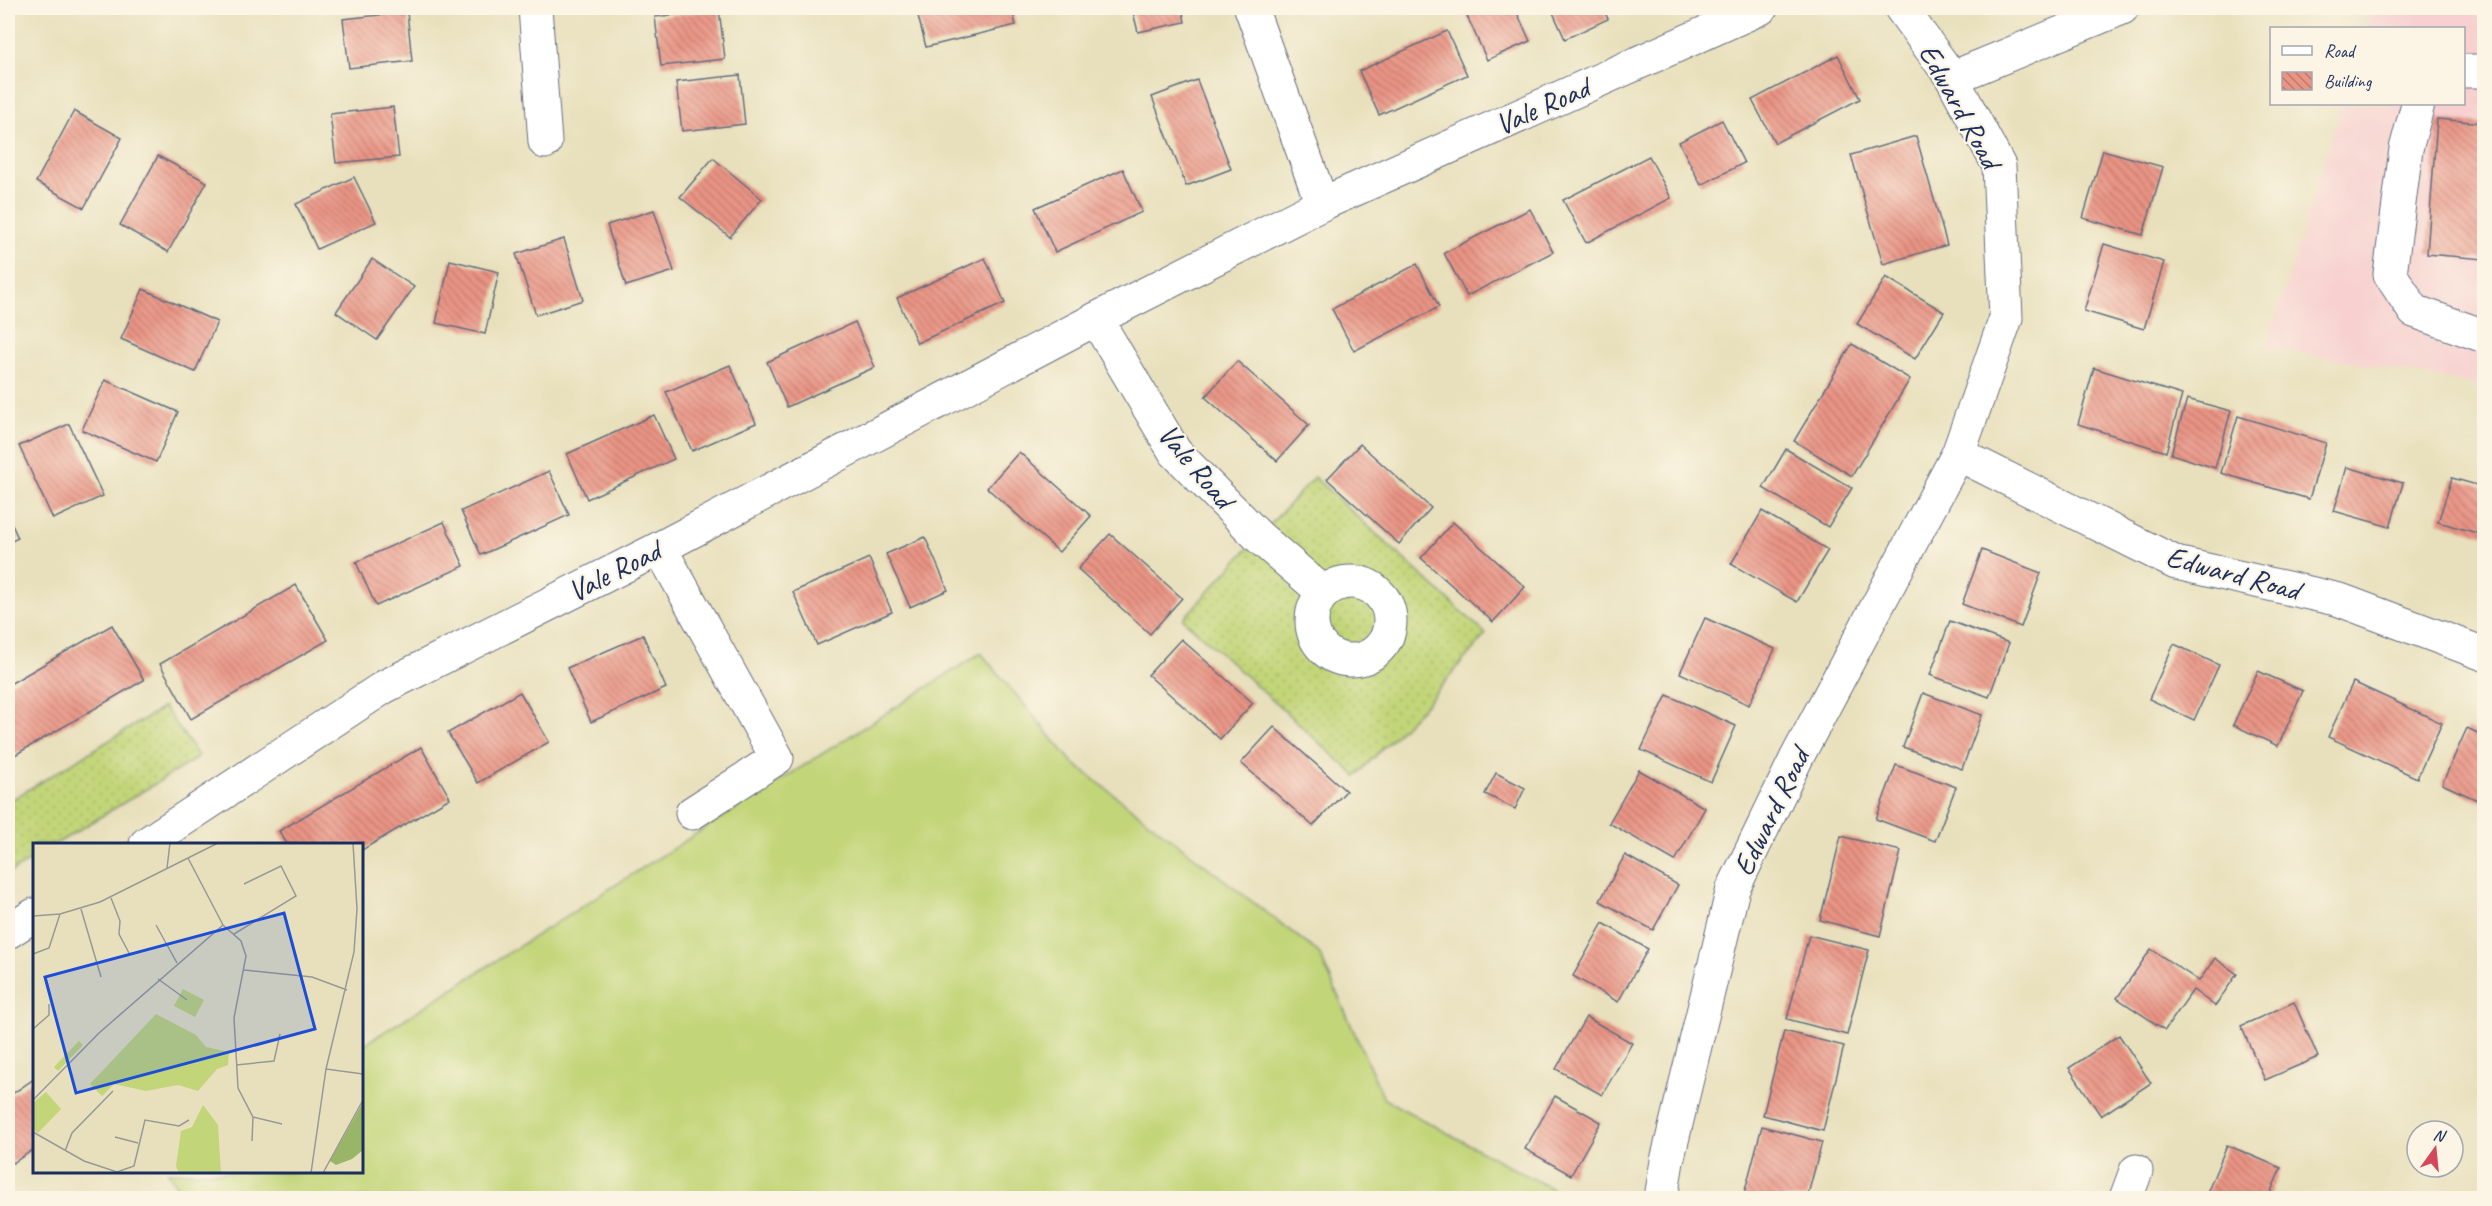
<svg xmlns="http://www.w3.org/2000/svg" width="2492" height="1206" font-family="Caveat,sans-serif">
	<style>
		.built { fill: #f7d0cf }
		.grass { fill: url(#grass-dots); stroke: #6e826b; stroke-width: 1.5 }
		.garden { fill: #c2d578; stroke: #6e826b; stroke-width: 1.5 }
		.building { fill: url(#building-back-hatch) }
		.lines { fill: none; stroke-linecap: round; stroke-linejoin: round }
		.minor-casing { stroke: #636d7f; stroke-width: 35 }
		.minor { stroke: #fff; stroke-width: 33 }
		.labels { text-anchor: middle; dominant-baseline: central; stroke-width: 4.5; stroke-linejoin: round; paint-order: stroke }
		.street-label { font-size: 30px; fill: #1b2f5e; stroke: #fcf5e5 }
		.inset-road { fill: none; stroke: #969996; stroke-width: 1.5 }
		.view { fill: #1d4ed8; fill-opacity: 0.15; stroke: #1d4ed8; stroke-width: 3 }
		.inset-edge { fill: none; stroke: #1b2f5e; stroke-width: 3 }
	</style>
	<defs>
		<pattern id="grass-dots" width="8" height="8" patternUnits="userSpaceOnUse" patternTransform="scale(1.5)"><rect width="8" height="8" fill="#c2d578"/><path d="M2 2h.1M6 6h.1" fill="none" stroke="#a6b76a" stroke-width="1.8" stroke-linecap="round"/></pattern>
		<pattern id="building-back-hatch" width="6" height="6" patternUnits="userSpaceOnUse" patternTransform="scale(1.5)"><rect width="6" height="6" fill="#ea9484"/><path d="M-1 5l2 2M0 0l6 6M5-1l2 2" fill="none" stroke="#bd796f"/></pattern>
	</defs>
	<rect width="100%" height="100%" fill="#fcf5e5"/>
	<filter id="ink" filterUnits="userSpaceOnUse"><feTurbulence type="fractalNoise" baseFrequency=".0167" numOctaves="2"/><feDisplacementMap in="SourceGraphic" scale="12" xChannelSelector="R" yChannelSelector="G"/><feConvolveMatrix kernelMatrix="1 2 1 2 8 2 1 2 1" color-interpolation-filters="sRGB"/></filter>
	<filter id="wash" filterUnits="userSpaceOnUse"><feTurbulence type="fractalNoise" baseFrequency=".008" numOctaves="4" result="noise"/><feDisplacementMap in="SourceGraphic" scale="24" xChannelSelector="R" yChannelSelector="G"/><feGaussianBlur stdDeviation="1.35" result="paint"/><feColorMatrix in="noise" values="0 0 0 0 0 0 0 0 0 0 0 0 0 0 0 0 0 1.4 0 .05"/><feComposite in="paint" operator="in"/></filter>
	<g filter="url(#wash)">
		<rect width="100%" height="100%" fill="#e8e0bc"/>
		<polygon class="built" points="2372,8 2484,8 2484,386 2267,347 2342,104 2464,104 2464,28 2366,28"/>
		<g class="grass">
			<polygon points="1314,477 1486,634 1426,704 1356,776 1183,619"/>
			<polygon points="164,707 199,757 56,844 34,844 34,858 8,874 8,802"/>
		</g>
		<polygon class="garden" points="981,653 1073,763 1319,953 1384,1099 1569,1198 184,1198 168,1172 362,1172 362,1046"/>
		<g id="blocks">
			<g class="building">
				<polygon points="916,8 1012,8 1016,25 926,47"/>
				<polygon points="1132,8 1182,8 1185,22 1138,32"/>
				<polygon points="1485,8 1515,8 1530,41 1487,60 1467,16"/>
				<polygon points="1551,8 1603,8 1608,19 1565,39"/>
				<polygon points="719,9 725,59 661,66 655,17"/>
				<polygon points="407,12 412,61 349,68 343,19"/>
				<polygon points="1447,31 1467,75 1379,115 1359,71"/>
				<polygon points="1838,55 1860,99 1775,143 1752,100"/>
				<polygon points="740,75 745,124 682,131 676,82"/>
				<polygon points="1197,80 1231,169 1186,186 1152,97"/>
				<polygon points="393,107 399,157 336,163 330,114"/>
				<polygon points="74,111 122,138 84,208 36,182"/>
				<polygon points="2437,119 2484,123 2484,259 2427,254"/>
				<polygon points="1722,120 1744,163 1701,185 1679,142"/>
				<polygon points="1916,136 1947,245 1883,264 1851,155"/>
				<polygon points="2103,150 2163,167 2143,235 2083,218"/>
				<polygon points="158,156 207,182 168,252 120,225"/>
				<polygon points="1649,156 1671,198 1586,243 1563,200"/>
				<polygon points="713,158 762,199 730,237 680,197"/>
				<polygon points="1123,169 1142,212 1055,252 1035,208"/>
				<polygon points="354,177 376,222 317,249 296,204"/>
				<polygon points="1530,209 1553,252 1467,296 1444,253"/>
				<polygon points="654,210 674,271 626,286 607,225"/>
				<polygon points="564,239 583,300 536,315 516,254"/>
				<polygon points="2104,244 2164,262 2144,329 2084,311"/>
				<polygon points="985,258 1005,303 917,343 897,298"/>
				<polygon points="372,259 414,287 377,340 336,312"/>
				<polygon points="450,260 499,272 485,334 436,323"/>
				<polygon points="1417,264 1439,307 1354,351 1332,309"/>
				<polygon points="1886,277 1944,312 1915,359 1857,324"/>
				<polygon points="143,289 217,322 195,372 121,339"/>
				<polygon points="855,322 875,367 787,407 767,362"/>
				<polygon points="1852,344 1910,379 1852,476 1794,441"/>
				<polygon points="1237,361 1309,425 1277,461 1205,397"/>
				<polygon points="730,365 756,423 692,451 666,392"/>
				<polygon points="2094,368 2182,395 2166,452 2078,424"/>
				<polygon points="105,380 178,412 156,462 82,430"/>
				<polygon points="2187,399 2231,411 2215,468 2171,454"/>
				<polygon points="654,415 674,459 587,499 567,454"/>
				<polygon points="2238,416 2326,443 2309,499 2221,473"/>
				<polygon points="69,424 103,496 53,519 19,446"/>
				<polygon points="1360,444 1431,508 1399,544 1327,479"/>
				<polygon points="1786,449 1852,488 1828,527 1763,488"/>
				<polygon points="1019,452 1091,516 1059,552 987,488"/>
				<polygon points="2347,467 2403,483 2390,527 2334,511"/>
				<polygon points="549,471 569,515 481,555 461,511"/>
				<polygon points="2452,478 2484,487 2484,535 2438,522"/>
				<polygon points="1762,511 1828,550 1797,602 1731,564"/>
				<polygon points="8,516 18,538 8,543"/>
				<polygon points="444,522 464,566 376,606 356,562"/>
				<polygon points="1453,522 1525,587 1493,622 1421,558"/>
				<polygon points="1110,534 1182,598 1150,634 1078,569"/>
				<polygon points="925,537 948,590 910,607 886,554"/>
				<polygon points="1982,550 2041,573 2021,627 1962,604"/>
				<polygon points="869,558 892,612 817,645 793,592"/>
				<polygon points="296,585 328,640 191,719 160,664"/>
				<polygon points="1705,618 1775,649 1749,705 1680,673"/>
				<polygon points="1950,621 2009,643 1989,697 1930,675"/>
				<polygon points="112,625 144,680 8,759 8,685"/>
				<polygon points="643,635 666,688 591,722 567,668"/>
				<polygon points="1181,639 1253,703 1220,739 1148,675"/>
				<polygon points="2174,644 2219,665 2194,720 2149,699"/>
				<polygon points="2258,671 2303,691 2278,746 2233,725"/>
				<polygon points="2353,682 2442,723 2417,778 2328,737"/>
				<polygon points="520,692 549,742 478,783 448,733"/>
				<polygon points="1923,693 1982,715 1962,769 1903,747"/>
				<polygon points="1667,695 1736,726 1711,782 1641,750"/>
				<polygon points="1274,727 1346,791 1313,826 1241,763"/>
				<polygon points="2467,728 2484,736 2484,803 2442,784"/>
				<polygon points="421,747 450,798 362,850 362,844 287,844 279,831"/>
				<polygon points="1896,765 1956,787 1935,841 1876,819"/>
				<polygon points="1639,770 1705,808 1675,861 1609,823"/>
				<polygon points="1496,773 1525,788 1515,809 1485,794"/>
				<polygon points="1841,836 1901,851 1880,936 1820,920"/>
				<polygon points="1625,855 1678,885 1653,930 1600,901"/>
				<polygon points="1603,923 1648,949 1618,1002 1573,976"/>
				<polygon points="1809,935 1869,950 1847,1035 1787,1019"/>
				<polygon points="2151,949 2199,981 2215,958 2237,974 2215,1006 2193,990 2165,1030 2117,998"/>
				<polygon points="2294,1002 2318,1057 2265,1080 2241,1026"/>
				<polygon points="1586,1017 1632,1043 1602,1095 1556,1069"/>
				<polygon points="1784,1031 1844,1046 1823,1131 1763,1115"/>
				<polygon points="2119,1035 2151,1083 2101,1116 2069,1068"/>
				<polygon points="34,1079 34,1149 13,1163 8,1155 8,1097"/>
				<polygon points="1555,1096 1601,1122 1571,1175 1525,1149"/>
				<polygon points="1762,1126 1822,1142 1807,1198 1743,1198"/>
				<polygon points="2227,1145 2281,1168 2268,1198 2205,1198"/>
			</g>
		</g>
	</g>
	<g filter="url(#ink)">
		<use href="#blocks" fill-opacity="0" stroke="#636d7f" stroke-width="1.5"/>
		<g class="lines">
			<g class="minor-casing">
				<g id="minor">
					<polyline points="535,8 545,142"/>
					<polyline points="1251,8 1322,204"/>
					<polyline points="2464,71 2484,71"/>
					<polyline points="1952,78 2122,8"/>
					<polyline points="2418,104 2406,149 2390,274 2414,311 2484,336"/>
					<polyline points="1096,319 1175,452 1259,537 1323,592"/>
					<polyline points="1958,454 2176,563 2340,600 2484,654"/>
					<polyline points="660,548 777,758 692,813"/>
					<circle cx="1351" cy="621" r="39"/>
					<polyline points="146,844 384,687 660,548 1096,319 1322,204 1761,8"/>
					<polyline points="8,932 34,915"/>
					<polyline points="1661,1198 1667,1161 1733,889 1797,757 1958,454 2006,318 1999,166 1952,78 1901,8"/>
					<polyline points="2126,1198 2136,1171"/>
				</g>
			</g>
			<use href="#minor" class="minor"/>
		</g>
	</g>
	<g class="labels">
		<g class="street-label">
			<text transform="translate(1542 106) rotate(-24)">Vale Road</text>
			<text transform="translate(1960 106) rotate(61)">Edward Road</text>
			<text transform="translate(1196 466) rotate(50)">Vale Road</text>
			<text transform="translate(614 571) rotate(-27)">Vale Road</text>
			<text transform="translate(2233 573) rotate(15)">Edward Road</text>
			<text transform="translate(1771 812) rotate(-64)">Edward Road</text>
		</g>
	</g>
	<g transform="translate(33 843)">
		<rect width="330" height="330" fill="#e8e0bc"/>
		<path d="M 150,146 L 171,157 L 162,174 L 141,163 ZM 46,198 L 50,202 L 25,228 L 21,224 ZM 13,249 L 28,266 L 5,290 L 0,286 L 0,260 Z" fill="#c2d578"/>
		<path d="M 330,259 L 330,307 L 319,316 L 303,322 L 297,318 Z" fill="#99b668"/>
		<path d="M 170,262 L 185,282 L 188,330 L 146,330 L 143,323 L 148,288 L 159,284 Z" fill="#c2d578"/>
		<path d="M 123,171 L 163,192 L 173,204 L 196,209 L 195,222 L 184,226 L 165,248 L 145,242 L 113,248 L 81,241 L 69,253 L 57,241 Z" fill="#c2d578"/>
		<path class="inset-road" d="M 134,25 L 137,0M 78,55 L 87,78 L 86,91 L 96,110M 48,66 L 68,134M 0,73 L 27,71 L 67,59 L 185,0M 123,82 L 144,120M 190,82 L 208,98 L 213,113 L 201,175 L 205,245 L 220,274 L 249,281M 201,91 L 263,53 L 248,23 L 211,41M 0,111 L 16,105 L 27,71M 211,127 L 279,134 L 314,147M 125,136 L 154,157M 0,186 L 16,172 L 16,161M 203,222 L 241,218 L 247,191M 293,226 L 330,231M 0,257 L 66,190 L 190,82 L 155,15M 0,289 L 51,318 L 84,329 L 101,323 L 112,277 L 146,283 L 156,277M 82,294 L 105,300M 219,298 L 220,274M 32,308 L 39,290 L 80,248M 278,330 L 293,226 L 321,109 L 324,66 L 320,0M 290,330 L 330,257"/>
		<path class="view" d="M 251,70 L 282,186 L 43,250 L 12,134 Z"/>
		<rect width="330" height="330" class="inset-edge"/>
	</g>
	<rect width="2492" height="1206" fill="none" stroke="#fcf5e5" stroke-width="30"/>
	<rect x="2270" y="27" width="195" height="78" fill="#fcf5e5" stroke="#a2a6af" stroke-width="1.5"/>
	<rect x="2282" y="46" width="30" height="9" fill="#ffffff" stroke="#a2a6af" stroke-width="1.5"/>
	<text x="2324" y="57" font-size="18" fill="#1b2f5e">Road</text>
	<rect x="2282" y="72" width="30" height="18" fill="url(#building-back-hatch)" stroke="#a2a6af" stroke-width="1.5"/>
	<text x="2324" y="87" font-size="18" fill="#1b2f5e">Building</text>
	<g transform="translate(2435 1149) rotate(15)"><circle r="28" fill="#fcf5e5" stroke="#a2a6af" stroke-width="1.5"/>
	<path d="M0-4.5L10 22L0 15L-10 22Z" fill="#d1495b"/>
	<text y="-9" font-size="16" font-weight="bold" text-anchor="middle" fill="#1b2f5e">N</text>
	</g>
</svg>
